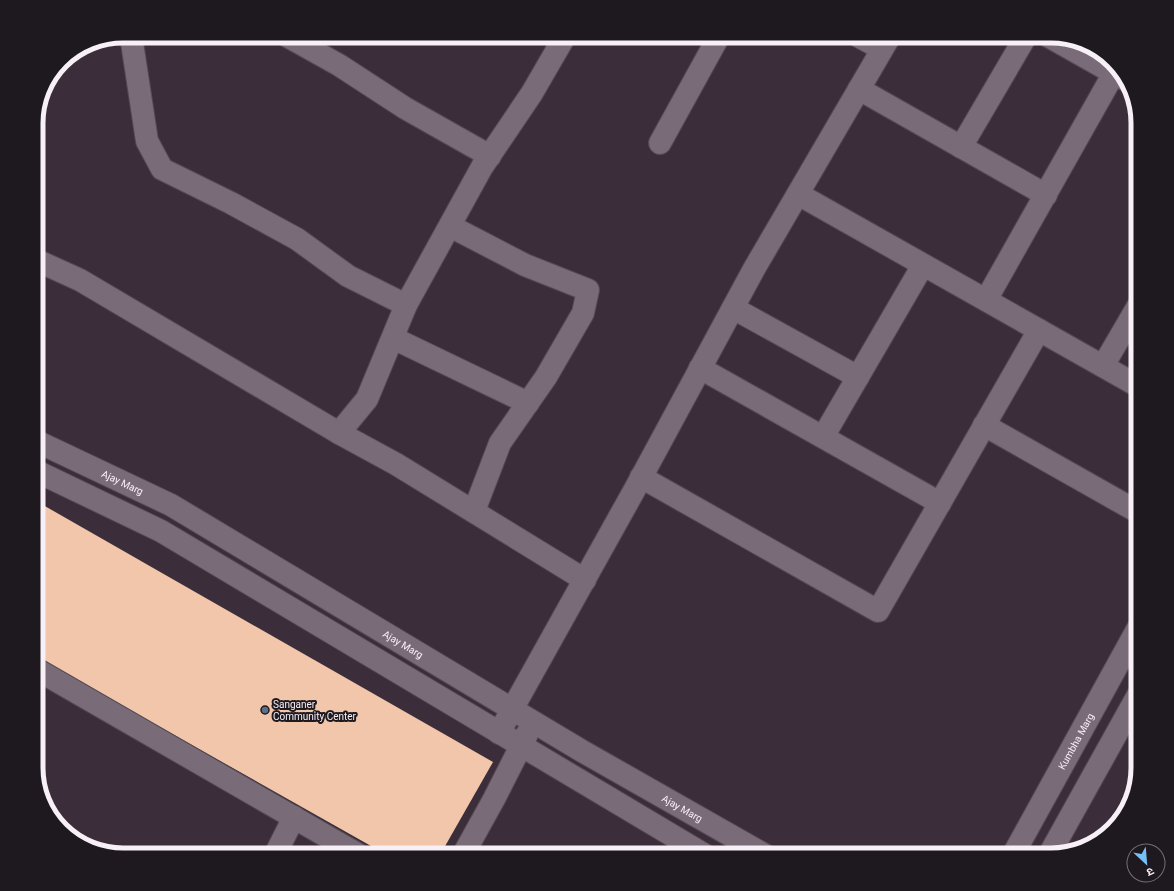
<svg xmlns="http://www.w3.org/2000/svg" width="1174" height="891" font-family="Roboto,'Noto Sans Devanagari',sans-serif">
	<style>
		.building { fill: #f1c6aa }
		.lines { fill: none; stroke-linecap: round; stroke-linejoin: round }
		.street-casing { stroke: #554a54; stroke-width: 24 }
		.secondary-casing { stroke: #554a54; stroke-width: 24 }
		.street { stroke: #7a6b78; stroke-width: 22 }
		.secondary { stroke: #7a6b78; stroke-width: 22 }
		.service-dot { fill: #5c6f8a; stroke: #1e191e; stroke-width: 1.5 }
		.labels { text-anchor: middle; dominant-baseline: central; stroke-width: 4; stroke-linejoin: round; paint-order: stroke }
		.street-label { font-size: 10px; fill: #f8f0f7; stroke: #1e191e }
		.poi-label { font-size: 10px; fill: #f8f0f7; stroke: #1e191e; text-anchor: start }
		.rim { fill: none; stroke: #f8f0f7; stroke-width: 5 }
	</style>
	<rect width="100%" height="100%" fill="#3b2e3a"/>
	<polygon class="building" points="36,501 493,762 440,855 387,855 36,657"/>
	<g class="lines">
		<g class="street-casing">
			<g id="street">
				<polyline points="131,36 147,141 162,169 231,203 297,239 348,276 406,305"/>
				<polyline points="287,36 339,65 405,108 490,156"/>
				<polyline points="858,36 882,49"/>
				<polyline points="1048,36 1124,79"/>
				<polyline points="859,89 1046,195"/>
				<polyline points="660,143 719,36"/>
				<polyline points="961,147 1026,36"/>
				<polyline points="798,194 1138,386"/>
				<polyline points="450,226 525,265 588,290 583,313 546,377 500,443 474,511"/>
				<polyline points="36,260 80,280 339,433 367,399 406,305 482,167 532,93 565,36"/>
				<polyline points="986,300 1114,73"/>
				<polyline points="733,308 858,377"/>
				<polyline points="393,338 528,403"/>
				<polyline points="1103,366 1138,306"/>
				<polyline points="700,368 940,503"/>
				<polyline points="984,425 1138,512"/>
				<polyline points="339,433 396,464 585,580"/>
				<polyline points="823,437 923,265"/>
				<polyline points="641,477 878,611 1039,330"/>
				<polyline points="36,669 359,855"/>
				<polyline points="499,733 635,489 754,269 890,36"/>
				<polyline points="275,855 294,817"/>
			</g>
		</g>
		<g class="secondary-casing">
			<g id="secondary">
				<path id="s1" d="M 36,441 L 171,505 L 582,751 L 765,855"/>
				<polyline points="36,471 161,531 705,855"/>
				<polyline points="463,855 494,799 527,734"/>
				<path id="s2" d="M 1013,855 L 1138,628"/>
				<polyline points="1049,855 1138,695"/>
			</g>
		</g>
		<use href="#street" class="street"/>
		<use href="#secondary" class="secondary"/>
	</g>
	<circle class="service-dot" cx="265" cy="710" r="4"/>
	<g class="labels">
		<g class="street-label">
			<text stroke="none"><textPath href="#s1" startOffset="96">Ajay Marg</textPath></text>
			<text stroke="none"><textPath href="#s1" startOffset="420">Ajay Marg</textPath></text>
			<text stroke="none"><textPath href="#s2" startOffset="130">Kumbha Marg</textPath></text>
			<text stroke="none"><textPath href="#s1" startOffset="744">Ajay Marg</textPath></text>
		</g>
		<g class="poi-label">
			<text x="273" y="704">Sanganer<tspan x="273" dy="12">Community Center</tspan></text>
		</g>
	</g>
	<path d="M0 0H1174V891H0ZM123 43H1051A80 80 0 0 1 1131 123V768A80 80 0 0 1 1051 848H123A80 80 0 0 1 43 768V123A80 80 0 0 1 123 43Z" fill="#1e191e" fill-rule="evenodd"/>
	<path class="rim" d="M123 43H1051A80 80 0 0 1 1131 123V768A80 80 0 0 1 1051 848H123A80 80 0 0 1 43 768V123A80 80 0 0 1 123 43Z"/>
	<g transform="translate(1146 863) rotate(154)"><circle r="19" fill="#1e191e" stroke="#756f75"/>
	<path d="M0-3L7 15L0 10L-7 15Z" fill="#77bff7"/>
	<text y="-6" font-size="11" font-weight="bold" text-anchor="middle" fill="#f8f0f7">उ</text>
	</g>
</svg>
